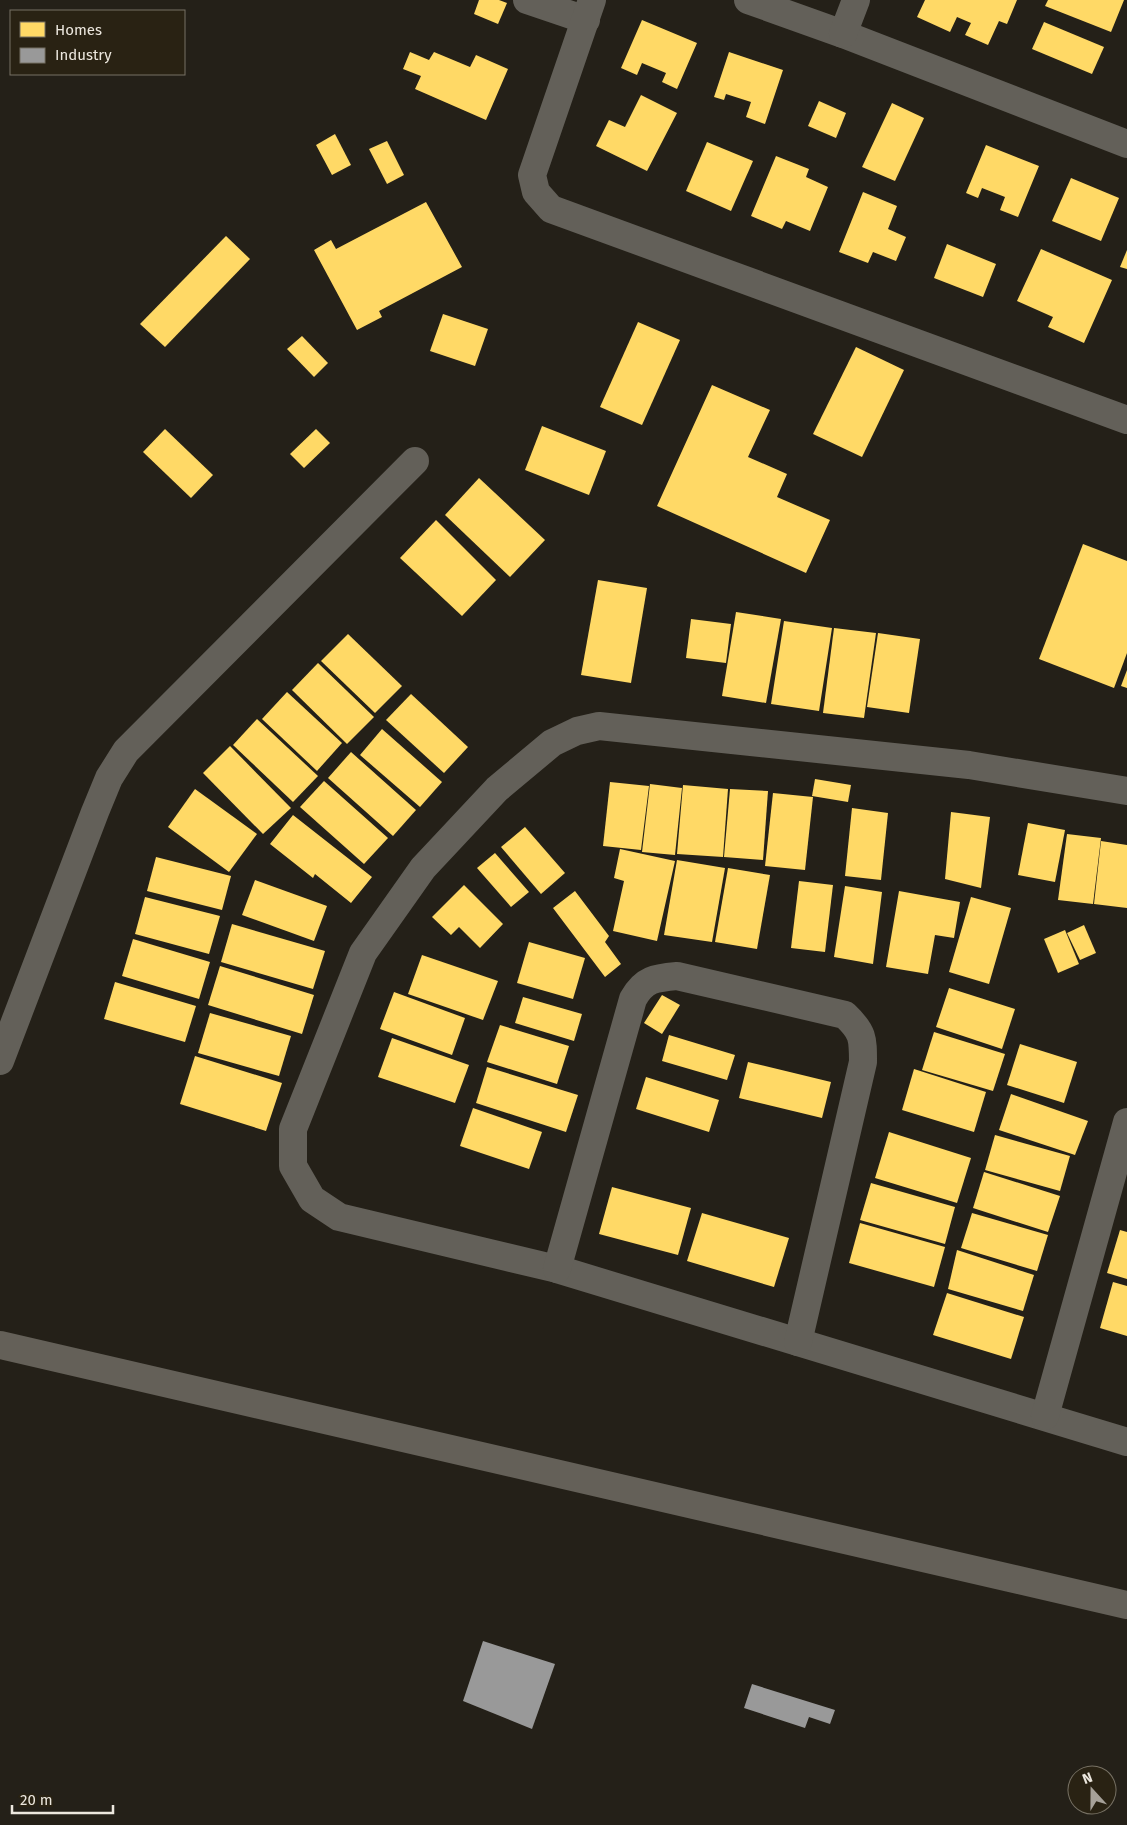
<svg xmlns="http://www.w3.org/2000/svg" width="1127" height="1825" font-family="'Fira Sans',sans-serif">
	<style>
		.homes { fill: #ffd966 }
		.industry { fill: #999 }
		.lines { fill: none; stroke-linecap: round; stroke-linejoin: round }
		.minor { stroke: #636059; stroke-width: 28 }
		.major { stroke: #646058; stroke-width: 28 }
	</style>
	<rect width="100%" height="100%" fill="#242018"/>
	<g class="homes">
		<polygon points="479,0 499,0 507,3 498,24 474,14"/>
		<polygon points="925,0 1017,0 1007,24 999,21 988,45 965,35 971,23 957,17 950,32 917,17"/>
		<polygon points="1048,0 1124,0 1111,32 1045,6"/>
		<polygon points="642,20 697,43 677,89 662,82 666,73 642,63 637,75 621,68"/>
		<polygon points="1044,22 1104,47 1092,74 1032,49"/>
		<polygon points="410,52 429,60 434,52 470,67 476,55 508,69 486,120 415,89 421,76 403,69"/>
		<polygon points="729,52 783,70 765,124 746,117 751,102 726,94 724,100 714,97"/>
		<polygon points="641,95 677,113 647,171 596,146 609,120 625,127"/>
		<polygon points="819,101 846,113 836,138 808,126"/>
		<polygon points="892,103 924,118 895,181 862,167"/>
		<polygon points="335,134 351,165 332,175 316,145"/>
		<polygon points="387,141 404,175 387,184 369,149"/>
		<polygon points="707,142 753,161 731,211 686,191"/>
		<polygon points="986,145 1039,166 1018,217 1000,210 1005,197 982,188 978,198 966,193"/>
		<polygon points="776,156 809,169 806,177 828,187 810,231 786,221 782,229 751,216"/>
		<polygon points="1071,178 1119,198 1101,241 1052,221"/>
		<polygon points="863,192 897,206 888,229 906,237 896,261 873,252 868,263 839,252"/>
		<polygon points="426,202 462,267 379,311 382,317 357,330 314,250 331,240 336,249"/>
		<polygon points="226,236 250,259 165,347 140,324"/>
		<polygon points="947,244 996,264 983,297 934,278"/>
		<polygon points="1041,249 1112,280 1084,343 1048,327 1053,317 1017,301"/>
		<polygon points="1127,250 1127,269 1120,267"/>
		<polygon points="443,314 488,329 475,366 430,351"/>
		<polygon points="638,322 680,340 642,425 600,407"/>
		<polygon points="302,336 328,363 314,377 287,349"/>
		<polygon points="856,347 904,370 862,457 813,434"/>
		<polygon points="712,385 770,410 748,457 787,474 777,497 830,520 806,573 657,506"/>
		<polygon points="542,426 606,451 589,495 525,470"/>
		<polygon points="165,429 213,475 191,498 143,452"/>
		<polygon points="316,429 330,443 304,468 290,454"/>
		<polygon points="479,478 545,540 510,577 445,515"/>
		<polygon points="436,520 496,580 462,616 400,558"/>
		<polygon points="1083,544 1127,561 1127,653 1114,688 1039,659"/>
		<polygon points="598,580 647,588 631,683 581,675"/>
		<polygon points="736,612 781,619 766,703 722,696"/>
		<polygon points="691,619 731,624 726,663 686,658"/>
		<polygon points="784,621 832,628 819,711 771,704"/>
		<polygon points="834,628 876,633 864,718 823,713"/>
		<polygon points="878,633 920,639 909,713 867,707"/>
		<polygon points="348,634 402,686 375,713 321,661"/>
		<polygon points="318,663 374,717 347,744 292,690"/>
		<polygon points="1127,670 1127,688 1121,686"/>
		<polygon points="287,692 342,743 317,771 262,719"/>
		<polygon points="411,694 468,747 444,773 386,720"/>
		<polygon points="257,719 318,776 293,802 233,745"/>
		<polygon points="382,729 442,782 420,807 360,755"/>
		<polygon points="230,746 291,808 263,834 203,773"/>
		<polygon points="351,752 416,810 393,836 328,778"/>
		<polygon points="815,779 851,785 848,802 812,796"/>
		<polygon points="324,781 388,838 364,864 300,807"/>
		<polygon points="610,782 649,786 641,850 603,846"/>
		<polygon points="650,784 682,788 675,855 642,852"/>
		<polygon points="683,785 728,789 723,857 677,854"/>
		<polygon points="195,789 257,834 229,872 168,827"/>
		<polygon points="730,789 768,791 763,860 724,857"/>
		<polygon points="773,793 813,797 805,870 765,866"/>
		<polygon points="852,808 888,813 881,880 845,876"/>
		<polygon points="951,812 990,817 981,888 945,879"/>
		<polygon points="293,815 372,877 351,903 315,874 313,878 270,844"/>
		<polygon points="1028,823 1065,830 1055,882 1018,875"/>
		<polygon points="525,827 565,873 541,894 501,847"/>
		<polygon points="1067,834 1101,838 1093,904 1058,900"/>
		<polygon points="1101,841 1127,845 1127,908 1094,904"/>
		<polygon points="620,849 675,861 657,941 613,931 624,881 614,878"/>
		<polygon points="495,853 529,892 511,907 477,868"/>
		<polygon points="156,857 231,876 222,910 147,891"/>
		<polygon points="677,860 725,868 712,942 664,935"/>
		<polygon points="728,868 770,875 757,949 715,942"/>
		<polygon points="255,880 327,906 314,941 242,915"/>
		<polygon points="799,881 833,885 825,952 791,948"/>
		<polygon points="464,885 503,924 480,948 459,927 451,935 432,917"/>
		<polygon points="845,886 882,892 873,964 834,957"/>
		<polygon points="575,891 609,936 605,942 621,964 605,977 553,908"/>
		<polygon points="899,891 960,902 954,938 935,935 928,974 886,967"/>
		<polygon points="145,897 220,916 209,954 135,934"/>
		<polygon points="971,897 1011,908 989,984 949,972"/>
		<polygon points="232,924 325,951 313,989 221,962"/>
		<polygon points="1084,925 1096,953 1080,960 1067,933"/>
		<polygon points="1065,930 1079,964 1058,973 1044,939"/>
		<polygon points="133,939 210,962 199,999 122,976"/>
		<polygon points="529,942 585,958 573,999 517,983"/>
		<polygon points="422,955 498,981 483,1020 408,994"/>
		<polygon points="220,966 314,995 302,1034 208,1005"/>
		<polygon points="115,982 196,1006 185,1042 104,1019"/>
		<polygon points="949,988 1015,1009 1002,1049 936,1027"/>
		<polygon points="394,992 465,1018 452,1055 380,1029"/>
		<polygon points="662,995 680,1005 662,1034 644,1023"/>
		<polygon points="523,997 582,1014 574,1041 515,1023"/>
		<polygon points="210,1013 291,1036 279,1076 198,1053"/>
		<polygon points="500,1025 569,1046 557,1084 487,1062"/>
		<polygon points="934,1032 1005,1054 993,1091 922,1070"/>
		<polygon points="669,1035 735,1055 727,1080 662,1061"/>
		<polygon points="392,1038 469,1065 455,1103 378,1077"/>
		<polygon points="1020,1044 1077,1062 1064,1103 1007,1085"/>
		<polygon points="195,1056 282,1083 266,1131 180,1104"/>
		<polygon points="748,1062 831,1082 822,1118 739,1098"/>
		<polygon points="487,1067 578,1095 566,1132 476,1103"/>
		<polygon points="914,1069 986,1092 974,1132 902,1110"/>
		<polygon points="646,1077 719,1100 709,1132 636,1109"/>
		<polygon points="1011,1094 1088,1121 1075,1155 999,1130"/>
		<polygon points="473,1108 542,1132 529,1169 460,1146"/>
		<polygon points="889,1132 971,1158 957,1203 875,1178"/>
		<polygon points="995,1135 1070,1156 1060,1191 985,1170"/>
		<polygon points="984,1172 1060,1196 1048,1232 973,1208"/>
		<polygon points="871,1183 955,1207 945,1244 860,1220"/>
		<polygon points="612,1187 691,1208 678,1255 599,1234"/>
		<polygon points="702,1213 789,1238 774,1287 687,1261"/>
		<polygon points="972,1213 1048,1235 1037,1271 961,1248"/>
		<polygon points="860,1223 945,1247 934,1287 849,1263"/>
		<polygon points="1120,1230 1127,1232 1127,1279 1107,1273"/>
		<polygon points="957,1250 1034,1275 1023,1311 948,1289"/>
		<polygon points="1113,1282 1127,1286 1127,1336 1100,1328"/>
		<polygon points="947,1293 1024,1317 1011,1359 933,1335"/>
	</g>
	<g class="industry">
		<polygon points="483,1641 555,1664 532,1729 463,1701"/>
		<polygon points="752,1684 835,1710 830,1724 809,1717 805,1728 744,1708"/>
	</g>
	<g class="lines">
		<g class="minor">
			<polyline points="527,0 586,20"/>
			<polyline points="592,0 532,175 536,192 551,209 1127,420"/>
			<polyline points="748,0 843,34 1127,144"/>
			<polyline points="843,34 856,0"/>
			<polyline points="1127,791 969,765 599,726 577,731 552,743 497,789 423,868 363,953 293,1129 293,1166 312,1199 339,1217 557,1269 1127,1442"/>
			<polyline points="0,1061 95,812 109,778 126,751 415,461"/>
			<path d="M 557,1269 L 633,999 C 644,979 655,978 677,976 L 845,1015 C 863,1032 863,1038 863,1062 L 798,1342"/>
			<polyline points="1045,1416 1127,1122"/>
		</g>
		<polyline class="major" points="0,1345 1127,1605"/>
	</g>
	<rect x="10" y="10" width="175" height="65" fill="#292213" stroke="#777164"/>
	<rect x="20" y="22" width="25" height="15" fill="#ffd966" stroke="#777164"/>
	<text x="55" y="35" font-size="15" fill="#ece7de">Homes</text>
	<rect x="20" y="48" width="25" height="15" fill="#999999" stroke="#777164"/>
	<text x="55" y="60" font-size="15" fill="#ece7de">Industry</text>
	<g transform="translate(1092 1790) rotate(339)"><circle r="24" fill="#292213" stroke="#777164"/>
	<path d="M0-4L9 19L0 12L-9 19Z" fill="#a6a199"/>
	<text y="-8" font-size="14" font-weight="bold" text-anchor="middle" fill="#ece7de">N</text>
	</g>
	<path d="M12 1805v8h101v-8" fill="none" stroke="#ece7de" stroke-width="2.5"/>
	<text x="20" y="1805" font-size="15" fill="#ece7de" stroke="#292213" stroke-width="4" paint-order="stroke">20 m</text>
</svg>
